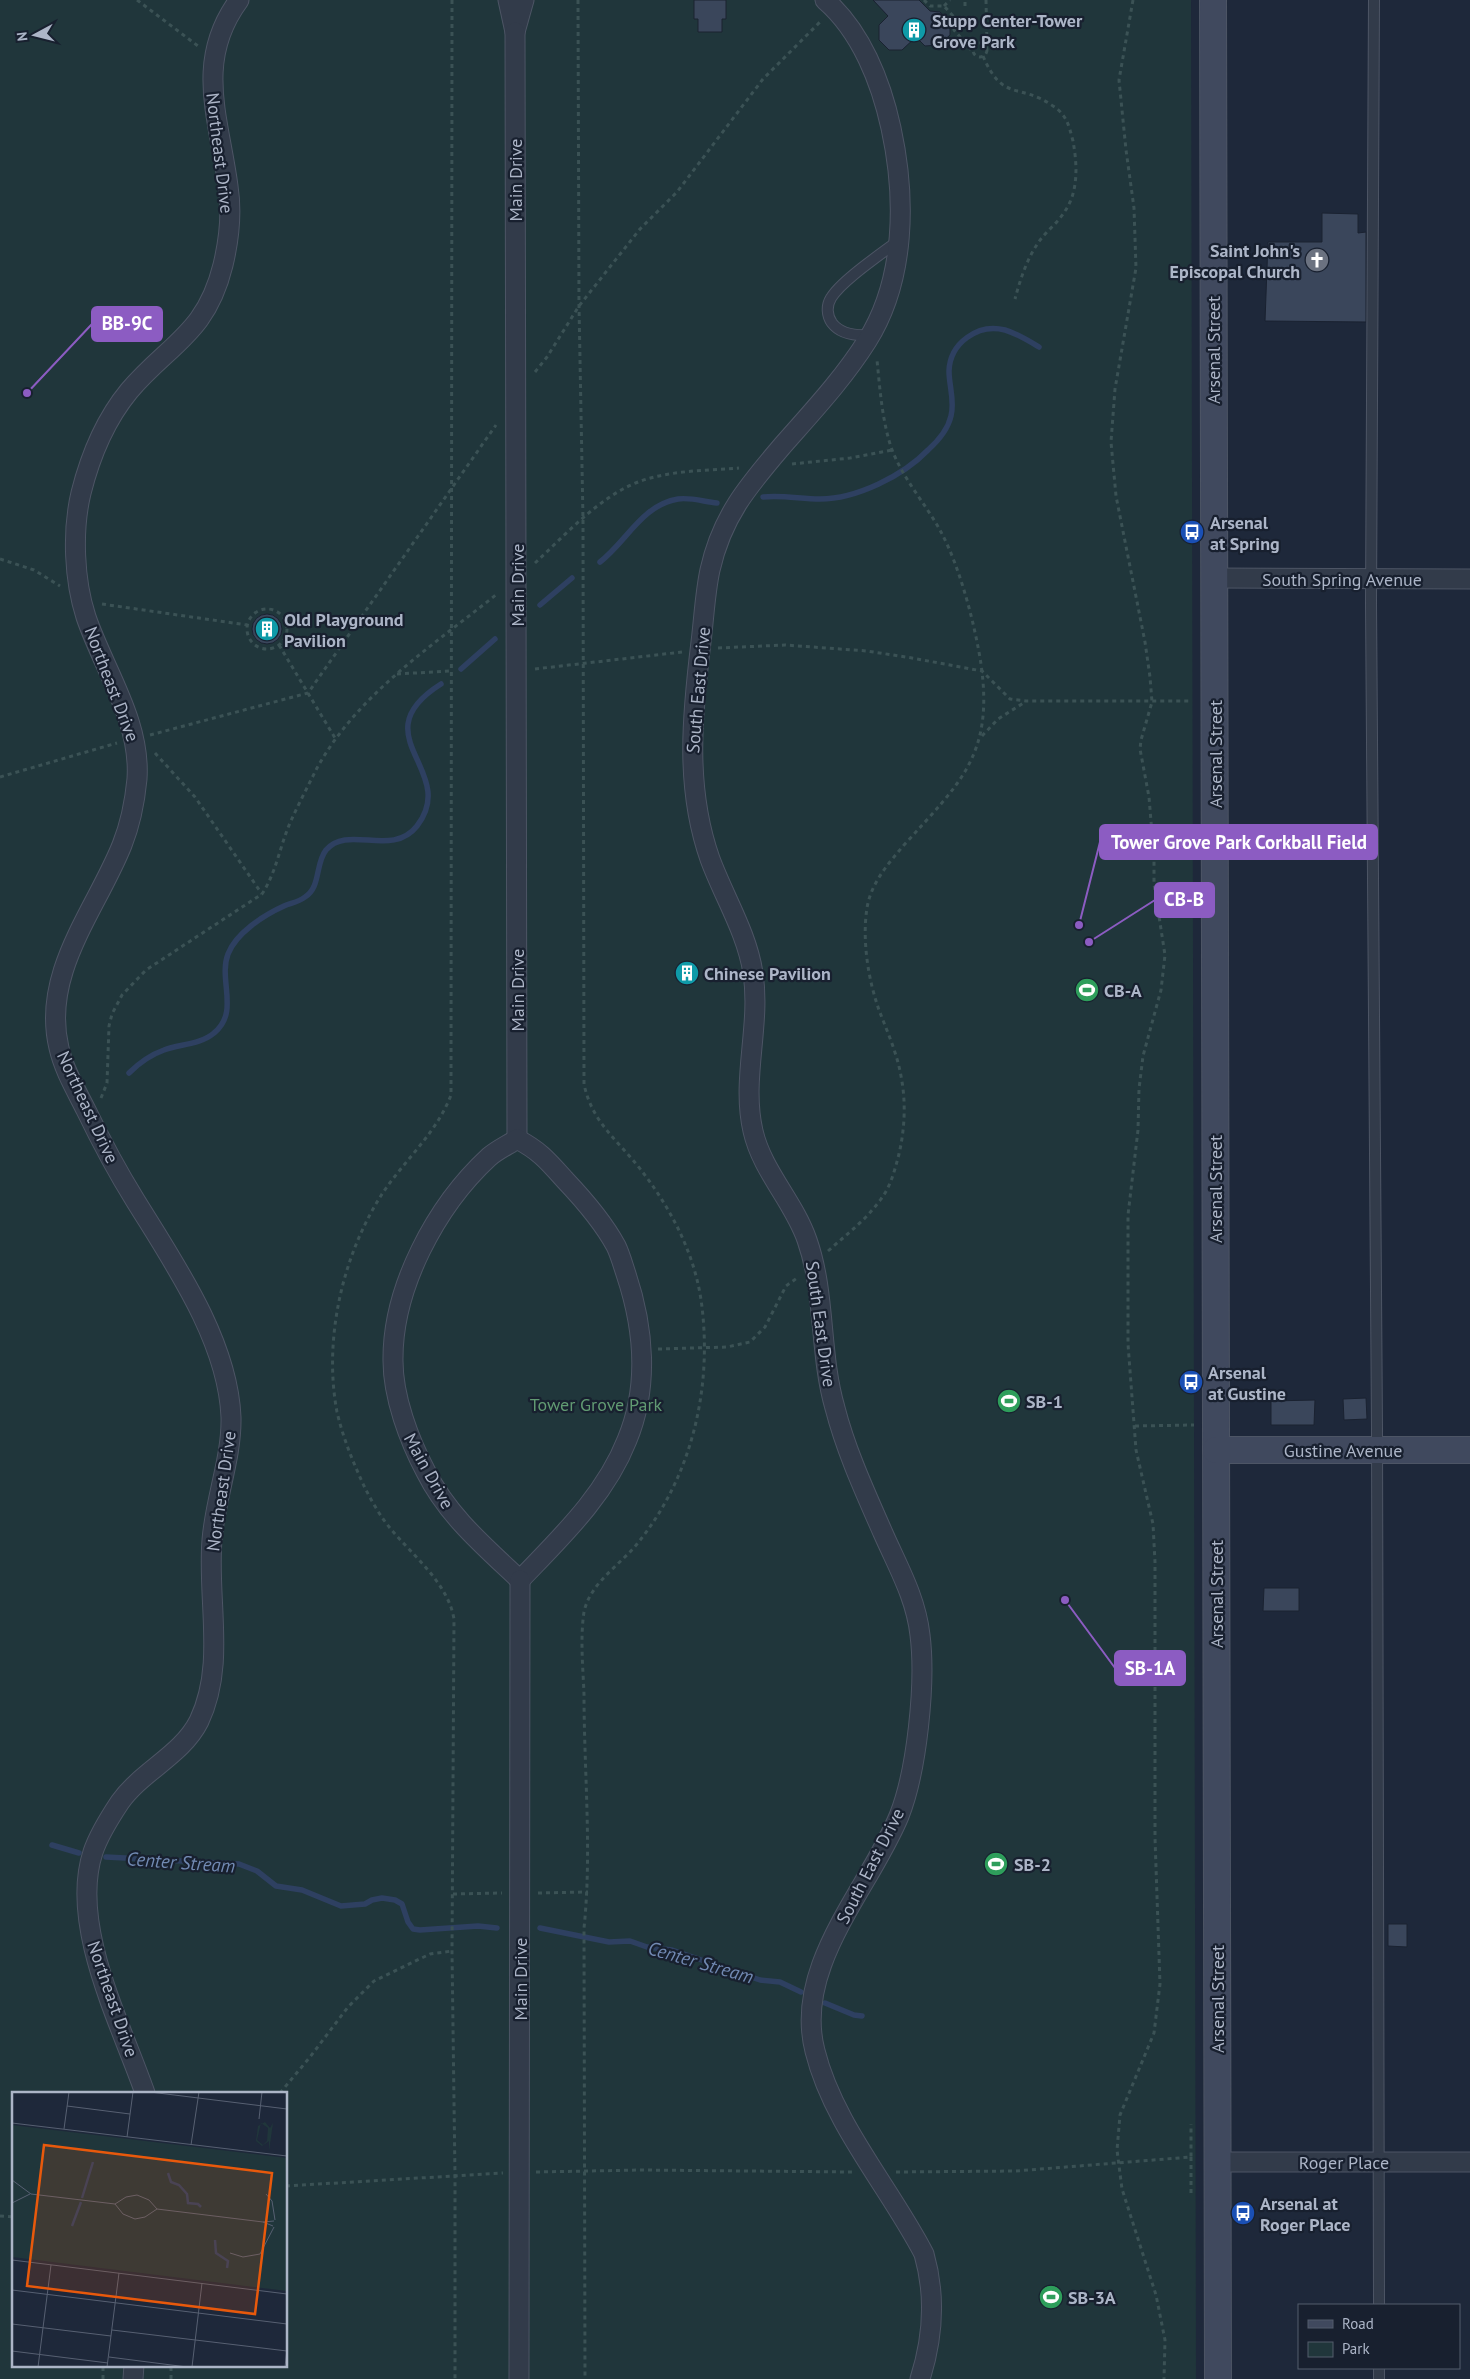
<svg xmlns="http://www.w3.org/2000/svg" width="1470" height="2379" font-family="'PT Sans',sans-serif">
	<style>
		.green { fill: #20363b; fill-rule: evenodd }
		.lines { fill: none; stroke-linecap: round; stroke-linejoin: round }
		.stream { stroke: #2e4061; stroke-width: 5.5 }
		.building { fill: #3a465b; stroke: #1a2231 }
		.lane-casing { stroke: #4d5565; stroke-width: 12 }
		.street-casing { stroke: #4d5565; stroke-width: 21 }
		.secondary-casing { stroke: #4d5565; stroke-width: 28 }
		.path { stroke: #3b5255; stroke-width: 3; stroke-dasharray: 4 4; stroke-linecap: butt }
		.lane { stroke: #323b4a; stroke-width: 10 }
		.street { stroke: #323b4a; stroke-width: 19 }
		.secondary { stroke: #40495e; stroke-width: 26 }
		.labels { text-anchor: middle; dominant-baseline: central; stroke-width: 4.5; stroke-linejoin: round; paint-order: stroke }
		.poi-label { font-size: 18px; font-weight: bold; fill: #acb5c7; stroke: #18202f; text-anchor: start }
		.street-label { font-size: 18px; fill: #acb5c7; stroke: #18202f }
		.park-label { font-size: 18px; fill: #619a72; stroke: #18202f }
		.water-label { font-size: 19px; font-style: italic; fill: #7189b2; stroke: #18202f }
		.inset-river { fill: none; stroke: #2e4061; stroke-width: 2.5 }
		.inset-road { fill: none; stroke: #576072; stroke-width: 1 }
		.view { fill: #e8590c; fill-opacity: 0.15; stroke: #e8590c; stroke-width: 2.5 }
		.inset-edge { fill: none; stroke: #acb5c7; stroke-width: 2.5 }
		.leader { fill: none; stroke: #8c5cc2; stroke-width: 2 }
		.callout-dot { fill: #8c5cc2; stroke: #18202f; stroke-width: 2 }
		.callout { fill: #8c5cc2; stroke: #8c5cc2; stroke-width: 2 }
		.callout-label { font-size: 19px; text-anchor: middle; font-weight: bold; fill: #fff }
	</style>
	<rect width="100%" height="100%" fill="#1e283a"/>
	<path class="green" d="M 0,0 L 1191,0 L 1196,2379 L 0,2379 ZM 14,2093 L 286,2093 L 286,2365 L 14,2365 Z"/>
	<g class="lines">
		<g class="stream">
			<path d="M 763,497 C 783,495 801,499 820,499 C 856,499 903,476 928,450 C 938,441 948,429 951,416 C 955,401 949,386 949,371 C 950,343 978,323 1005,330 C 1016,333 1029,341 1039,347"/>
			<path d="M 600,562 C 627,541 642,505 678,499 C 691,497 705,502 717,503"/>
			<polyline points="540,605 572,578"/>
			<polyline points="461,669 495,639"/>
			<path d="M 129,1073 C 139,1063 150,1055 164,1050 C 179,1044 200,1045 214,1033 C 240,1012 218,980 228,954 C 236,933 264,915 284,906 C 291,903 299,902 305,897 C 321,887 315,864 326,850 C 348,824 392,858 417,826 C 460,770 359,736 441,684"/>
			<polyline points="52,1845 79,1853"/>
			<polyline points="106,1857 239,1864 257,1871 276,1886 302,1890 341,1906 365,1904 372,1900 382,1898 395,1900 402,1904 408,1922 413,1929 420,1930 478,1926 497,1928"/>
			<polyline points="540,1928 609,1942 630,1941 647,1947 672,1950 760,1980 780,1982 801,1992"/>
			<polyline points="825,2003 854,2015 862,2016"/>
		</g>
	</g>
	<g class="building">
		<polygon points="694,0 726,0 726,19 722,19 722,32 698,32 698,19 694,19"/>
		<polygon points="873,0 919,0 930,11 940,12 950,21 950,35 939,45 925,46 916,37 902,50 889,50 879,40 879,25 888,16"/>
		<polygon points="1322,213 1358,214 1358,233 1366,232 1366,322 1265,321 1268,242 1322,242"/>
		<circle cx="267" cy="629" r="15"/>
		<polygon points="1366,1398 1367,1419 1344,1420 1343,1399"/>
		<polygon points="1315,1400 1314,1425 1271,1425 1271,1401"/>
		<polygon points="1264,1588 1299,1588 1299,1611 1263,1611"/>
		<polygon points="1388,1924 1407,1924 1407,1947 1388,1946"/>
	</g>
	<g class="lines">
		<g class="lane-casing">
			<g id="lane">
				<polyline points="1374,0 1371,603 1377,1428 1379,2305"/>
				<path d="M 871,335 C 857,336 841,335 832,323 C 827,316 826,306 831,298 C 841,281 881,254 898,241"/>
				<polyline points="1379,2368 1379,2379"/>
			</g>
		</g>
		<g class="street-casing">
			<g id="street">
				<polyline points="508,0 515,32 524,0"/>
				<path d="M 825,0 C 861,31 881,82 891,128 C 906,197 906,279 867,341 C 843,379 812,412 783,445 C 748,486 722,516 710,570 C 705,593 704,618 701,642 C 692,716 685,788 710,859 C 724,897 747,933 753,973 C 761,1026 741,1079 753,1131 C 762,1171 794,1202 807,1240 C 826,1294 819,1353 835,1408 C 846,1451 865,1492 883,1533 C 898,1567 916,1598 920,1635 C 926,1683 917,1771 899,1816 C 869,1889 793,1966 815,2051 C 833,2124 890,2188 924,2254 C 936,2296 933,2338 920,2379"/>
				<polyline points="515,32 517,1139"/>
				<polyline points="1214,578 1470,579"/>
				<path d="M 517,1139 C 540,1151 548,1161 565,1180 C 584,1200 603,1222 616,1246 C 620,1254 623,1265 626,1274 C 644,1328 649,1387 627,1440 C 605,1496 560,1538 520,1580 C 485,1547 448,1516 426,1472 C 409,1440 393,1397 393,1361 C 392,1288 436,1206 489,1157 C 497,1150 508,1145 517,1139 Z"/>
				<path d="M 145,2093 C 121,2024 69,1925 93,1852 C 99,1834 110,1817 120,1802 C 142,1771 182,1755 199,1721 C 226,1665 207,1600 212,1540 C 215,1499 232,1458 231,1417 C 228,1341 174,1263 135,1200 C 117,1171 101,1141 86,1110 C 76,1090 64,1070 59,1048 C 41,973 96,910 122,845 C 130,825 135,800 137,779 C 141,721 104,670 86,617 C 74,580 72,531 81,493 C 90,457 106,419 129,391 C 170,343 206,334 223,265 C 229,240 232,212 228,186 C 219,118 194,61 239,0"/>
				<polyline points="1217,2162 1470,2162"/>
				<polyline points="133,2379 134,2365"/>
				<polyline points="519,2379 520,1580"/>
			</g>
		</g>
		<g class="secondary-casing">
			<g id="secondary">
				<polyline points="1213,0 1218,2379"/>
				<polyline points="1216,1450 1470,1450"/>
			</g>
		</g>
		<g class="path">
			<polyline points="137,0 198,46"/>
			<path d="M 452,0 L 451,1095 C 437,1132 406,1159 384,1191 C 343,1253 323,1338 337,1412 C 343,1438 353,1462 364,1486 C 371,1500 380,1516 390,1528 C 413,1556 448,1583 454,1619 L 452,1951 L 455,2176 L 455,2379"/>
			<path d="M 578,0 L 579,306 L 583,519 L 584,1084 C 592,1123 618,1140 641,1170 C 672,1210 696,1256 702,1307 C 712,1391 691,1478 637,1544 C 620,1565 590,1583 584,1612 C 580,1638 583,1668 584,1694 C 584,1772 592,1851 584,1928 L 585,2379"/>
			<polyline points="924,0 930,6 944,6 953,16 954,30 973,52"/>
			<polyline points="986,0 987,48"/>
			<polyline points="1133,0 1119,80 1126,150 1134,208 1136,268 1115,389 1111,442 1116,496 1145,642 1150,677 1152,702 1141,740 1140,749 1149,797 1154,858 1154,884 1165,955 1161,990 1143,1056 1139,1089 1138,1130 1128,1215 1128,1344 1136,1450 1153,1524 1155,1562 1155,1838 1160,1984 1154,2033 1120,2115 1117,2150 1122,2189 1156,2295 1165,2340 1164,2379"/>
			<polyline points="944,6 950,0"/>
			<polyline points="965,6 965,0"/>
			<circle cx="980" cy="50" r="7"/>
			<path d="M 983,56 C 1003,103 1019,82 1053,106 C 1067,115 1069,126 1073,141 C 1077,163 1079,191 1065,211 C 1058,223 1046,231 1038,243 C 1027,259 1020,280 1015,299"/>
			<polyline points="535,372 547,357 579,306 640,229 677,192 763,79 821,21"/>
			<polyline points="792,464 850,458 892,450"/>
			<polyline points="0,559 34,570 60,586"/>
			<path d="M 535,563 C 562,538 590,507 623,489 C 657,470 701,471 739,468"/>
			<polyline points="102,604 247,625"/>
			<circle cx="267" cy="629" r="20"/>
			<polyline points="279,645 335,738"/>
			<polyline points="718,648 785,645 867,651 912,658 982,671 1010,699 1026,701 1190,701"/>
			<polyline points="535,669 682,652"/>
			<polyline points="397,674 451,671"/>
			<polyline points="150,735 308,693 496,425"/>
			<polyline points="982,736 998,719 1025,702"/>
			<polyline points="155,753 195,797 262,894"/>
			<polyline points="0,777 117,743"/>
			<path d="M 101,1098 L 107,1083 L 109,1026 L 112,1014 L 122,995 L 146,970 L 262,894 C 276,873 280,846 290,823 C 298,805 308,786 317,768 C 358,694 432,646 497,594"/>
			<path d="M 828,1251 C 847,1234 866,1220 881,1199 C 891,1186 895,1169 899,1154 C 905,1128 906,1101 901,1076 C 897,1053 887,1031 879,1010 C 868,979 862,940 867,908 C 871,883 888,864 904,845 C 960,783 994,755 981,664 C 975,625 960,567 941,532 C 926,504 902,478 891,447 C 882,419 880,390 877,360"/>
			<polyline points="658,1349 727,1347 750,1342 765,1327 786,1286 797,1278"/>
			<polyline points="1135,1426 1194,1425"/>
			<polyline points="538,1893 588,1892"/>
			<polyline points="453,1894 502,1893"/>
			<polyline points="280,2093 310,2057 348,2007 374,1981 430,1954 452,1951"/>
			<polyline points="1191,2157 1191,2194"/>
			<polyline points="536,2172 642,2170 853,2172"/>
			<polyline points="896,2172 1016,2171 1191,2157 1191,2124"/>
			<polyline points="286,2186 503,2173"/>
			<polyline points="0,2216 14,2217"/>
			<polyline points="103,2379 103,2365"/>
			<polyline points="171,2379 171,2365"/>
		</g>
		<use href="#lane" class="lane"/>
		<use href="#street" class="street"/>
		<use href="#secondary" class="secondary"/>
	</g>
	<defs>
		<g id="building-disc" transform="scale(1.25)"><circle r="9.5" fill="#0f9aa8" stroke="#18202f"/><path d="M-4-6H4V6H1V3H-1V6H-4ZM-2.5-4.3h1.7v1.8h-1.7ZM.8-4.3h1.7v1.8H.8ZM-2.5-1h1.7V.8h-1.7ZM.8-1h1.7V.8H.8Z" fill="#fff"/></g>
		<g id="church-disc" transform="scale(1.25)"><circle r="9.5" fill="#6b7280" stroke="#18202f"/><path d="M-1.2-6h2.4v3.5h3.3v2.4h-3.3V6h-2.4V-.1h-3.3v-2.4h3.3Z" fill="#fff"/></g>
		<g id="bus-disc" transform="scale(1.25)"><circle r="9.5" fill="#1a4fb4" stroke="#18202f"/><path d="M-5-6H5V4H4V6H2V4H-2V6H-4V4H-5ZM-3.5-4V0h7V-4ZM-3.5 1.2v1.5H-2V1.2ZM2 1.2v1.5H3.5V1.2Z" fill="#fff"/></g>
		<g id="stadium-disc" transform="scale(1.25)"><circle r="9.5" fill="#2e9e5b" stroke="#18202f"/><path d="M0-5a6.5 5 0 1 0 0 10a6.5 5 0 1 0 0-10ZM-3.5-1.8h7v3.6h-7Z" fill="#fff"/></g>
	</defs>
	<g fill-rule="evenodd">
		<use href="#building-disc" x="914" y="30"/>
		<use href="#church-disc" x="1317" y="260"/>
		<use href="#bus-disc" x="1192" y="532"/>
		<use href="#building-disc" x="267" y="629"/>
		<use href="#building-disc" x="687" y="973"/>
		<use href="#stadium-disc" x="1087" y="990"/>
		<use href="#bus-disc" x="1191" y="1382"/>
		<use href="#stadium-disc" x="1009" y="1401"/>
		<use href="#stadium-disc" x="996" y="1864"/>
		<use href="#bus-disc" x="1243" y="2213"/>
		<use href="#stadium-disc" x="1051" y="2297"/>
	</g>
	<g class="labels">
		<g class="poi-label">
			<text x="932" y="20">Stupp Center-Tower<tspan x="932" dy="21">Grove Park</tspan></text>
			<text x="1300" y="250" text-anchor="end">Saint John's<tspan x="1300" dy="21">Episcopal Church</tspan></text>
			<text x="1210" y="522">Arsenal<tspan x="1210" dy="21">at Spring</tspan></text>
			<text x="284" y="619">Old Playground<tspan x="284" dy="21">Pavilion</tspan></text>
			<text x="704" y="973">Chinese Pavilion</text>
			<text x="1104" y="990">CB-A</text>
			<text x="1208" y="1372">Arsenal<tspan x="1208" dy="21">at Gustine</tspan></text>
			<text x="1026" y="1401">SB-1</text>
			<text x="1014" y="1864">SB-2</text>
			<text x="1260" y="2203">Arsenal at<tspan x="1260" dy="21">Roger Place</tspan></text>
			<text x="1068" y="2297">SB-3A</text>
		</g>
		<g class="street-label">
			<text transform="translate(220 153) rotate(83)">Northeast Drive</text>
			<text transform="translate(515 180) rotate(-90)">Main Drive</text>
			<text transform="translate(1213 350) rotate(-90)">Arsenal Street</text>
			<text x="1342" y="579">South Spring Avenue</text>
			<text transform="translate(517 585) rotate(-90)">Main Drive</text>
			<text transform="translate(112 684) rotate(69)">Northeast Drive</text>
			<text transform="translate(698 690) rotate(-85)">South East Drive</text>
			<text transform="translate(1215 754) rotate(-90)">Arsenal Street</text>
			<text transform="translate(517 990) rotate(-90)">Main Drive</text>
			<text transform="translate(88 1107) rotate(65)">Northeast Drive</text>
			<text transform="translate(1215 1189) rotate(-90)">Arsenal Street</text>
			<text transform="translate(821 1324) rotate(82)">South East Drive</text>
			<text x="1343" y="1450">Gustine Avenue</text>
			<text transform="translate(429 1471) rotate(61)">Main Drive</text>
			<text transform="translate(221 1491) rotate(-82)">Northeast Drive</text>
			<text transform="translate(1216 1594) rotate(-90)">Arsenal Street</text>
			<text transform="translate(870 1866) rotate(-63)">South East Drive</text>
			<text transform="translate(520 1979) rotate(-90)">Main Drive</text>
			<text transform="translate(113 1999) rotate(71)">Northeast Drive</text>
			<text transform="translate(1217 1999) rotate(-90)">Arsenal Street</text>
			<text x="1344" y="2162">Roger Place</text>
		</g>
		<g class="park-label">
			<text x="596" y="1404">Tower Grove Park</text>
		</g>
		<g class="water-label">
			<text transform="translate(181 1862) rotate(4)">Center Stream</text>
			<text transform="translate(701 1962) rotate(16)">Center Stream</text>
		</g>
	</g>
	<g transform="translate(12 2092)">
		<rect width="275" height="275" fill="#1e283a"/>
		<path d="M 253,30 L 258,36 L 261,31 L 257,59 L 257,49 L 250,54 L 244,49 L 246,34 ZM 249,31 L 256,36 L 255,49 L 251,53 L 245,48 ZM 0,33 L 275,66 L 275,199 L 0,165 Z" fill="#20363b" fill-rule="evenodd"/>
		<path class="inset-river" d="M 156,81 L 159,90 L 167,93 L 175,102 L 176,111 L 186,112 L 189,115M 70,106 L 81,70M 60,134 L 69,110M 203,148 L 204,161 L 216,169 L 215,176"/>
		<path class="inset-road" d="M 138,0 L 275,17M 55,14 L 118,22M 247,27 L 250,0M 0,31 L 275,64M 52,37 L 57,0M 115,45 L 121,0M 179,53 L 187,0M 0,88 L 19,102 L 103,112M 254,102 L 260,109 L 263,128M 0,111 L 18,102M 145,117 L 137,108 L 125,103 L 114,105 L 103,112 L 111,122 L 123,127 L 133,125 L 145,117 L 251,130M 261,134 L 251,130 L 262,129M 218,161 L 231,165 L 248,162 L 262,135M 0,168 L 275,202M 0,198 L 275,232M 0,232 L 99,244M 100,238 L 275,259M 0,259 L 96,271M 97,265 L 175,275M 26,275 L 39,173M 95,275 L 107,181M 180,275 L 190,191M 273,275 L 275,257"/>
		<path class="view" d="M 32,53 L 260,81 L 243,222 L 15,194 Z"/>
		<rect width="275" height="275" class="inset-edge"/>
	</g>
	<path class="leader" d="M27 393L92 324M1079 925L1100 842M1089 942L1155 900M1065 1600L1115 1668"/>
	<g class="callout-dot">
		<circle cx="27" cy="393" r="5"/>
		<circle cx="1079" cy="925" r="5"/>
		<circle cx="1089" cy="942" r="5"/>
		<circle cx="1065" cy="1600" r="5"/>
	</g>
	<g class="callout">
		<rect x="92" y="307" width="70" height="34" rx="5"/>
		<rect x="1100" y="825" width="277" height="34" rx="5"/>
		<rect x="1155" y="883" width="59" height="34" rx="5"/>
		<rect x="1115" y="1651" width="70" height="34" rx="5"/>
	</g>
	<g class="callout-label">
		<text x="127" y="330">BB-9C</text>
		<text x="1239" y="849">Tower Grove Park Corkball Field</text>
		<text x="1184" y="906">CB-B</text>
		<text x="1150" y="1675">SB-1A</text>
	</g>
	<rect x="1298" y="2304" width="162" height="65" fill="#18202f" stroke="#535c6c"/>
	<rect x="1308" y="2320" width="25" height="8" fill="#40495e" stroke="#535c6c"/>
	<text x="1342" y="2329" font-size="15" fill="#acb5c7">Road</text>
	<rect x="1308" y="2342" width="25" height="15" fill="#20363b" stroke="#535c6c"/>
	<text x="1342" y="2354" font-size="15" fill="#acb5c7">Park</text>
	<g transform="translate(35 35) rotate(263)" stroke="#18202f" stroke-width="4" paint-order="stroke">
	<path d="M0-4L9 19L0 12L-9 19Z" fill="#acb5c7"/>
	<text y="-8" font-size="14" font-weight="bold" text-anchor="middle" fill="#acb5c7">N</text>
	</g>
</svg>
